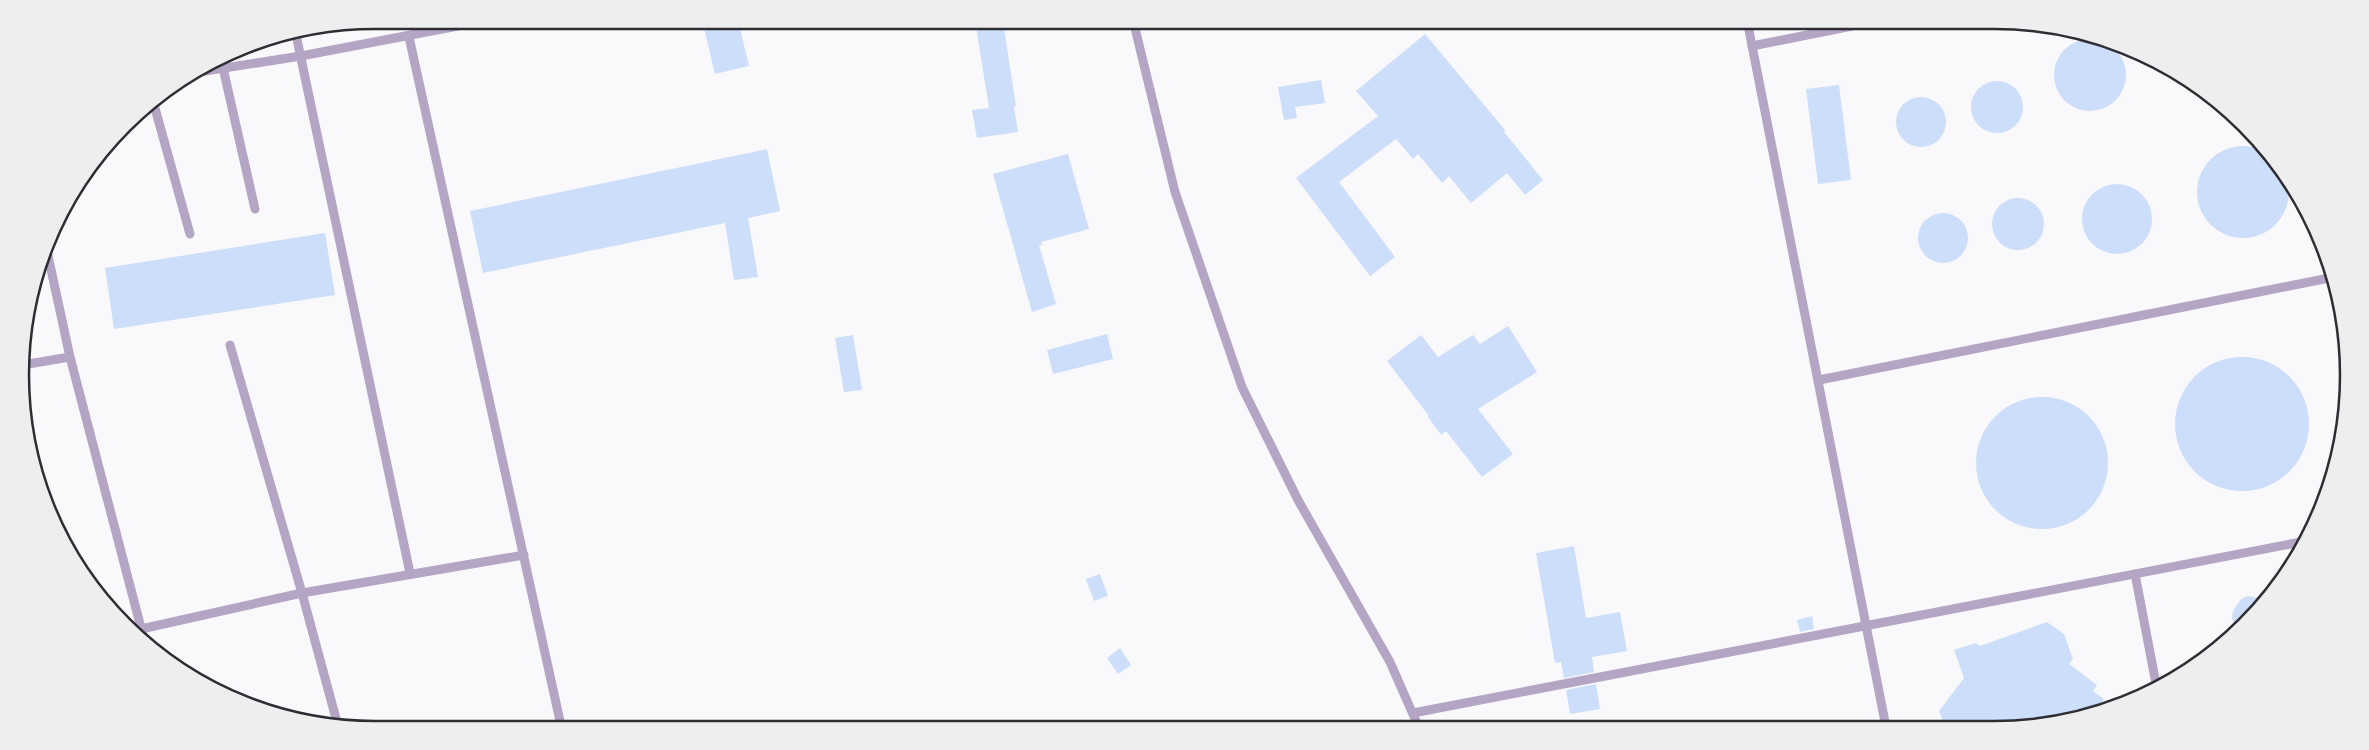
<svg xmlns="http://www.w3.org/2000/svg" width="2369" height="750" font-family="'DM Sans',sans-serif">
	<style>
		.building { fill: #ccdef9 }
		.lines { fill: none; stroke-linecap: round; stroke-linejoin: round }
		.service { stroke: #b4a5c4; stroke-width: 9 }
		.rim { fill: none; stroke: #2d2d33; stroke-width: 2.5 }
	</style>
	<rect width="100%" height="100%" fill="#f9f9fc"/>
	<g class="building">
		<polygon points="702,20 738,20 749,66 715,74"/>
		<polygon points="1003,22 1016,106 1014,106 1018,132 977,138 972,110 989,108 976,26"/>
		<polygon points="1425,34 1505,130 1504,132 1543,180 1525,195 1507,173 1471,203 1449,176 1442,183 1418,154 1413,159 1396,139 1339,182 1395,257 1370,276 1296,178 1378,116 1356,91"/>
		<circle cx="2090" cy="75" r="36"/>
		<polygon points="1321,80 1325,103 1295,107 1297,118 1284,120 1278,87"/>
		<circle cx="1997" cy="107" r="26"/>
		<polygon points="1839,85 1851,180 1818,184 1806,89"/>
		<circle cx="1921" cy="122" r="25"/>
		<circle cx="2243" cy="192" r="46"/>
		<polygon points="767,149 780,211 748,218 758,277 734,280 725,223 483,273 470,211"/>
		<polygon points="1068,154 1089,229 1041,242 1042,245 1039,245 1056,304 1032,312 993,174"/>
		<circle cx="2117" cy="219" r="35"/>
		<circle cx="2018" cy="224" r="26"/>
		<circle cx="1943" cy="238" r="25"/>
		<polygon points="325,233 335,295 114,329 105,268"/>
		<polygon points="1508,326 1537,372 1478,409 1513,454 1482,477 1446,431 1441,435 1428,417 1429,416 1387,361 1421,335 1438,357 1473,335 1480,344"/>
		<polygon points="1107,334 1113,359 1053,374 1047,350"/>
		<polygon points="853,335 862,390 844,392 835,338"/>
		<circle cx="2242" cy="424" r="67"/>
		<circle cx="2042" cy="463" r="66"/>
		<polygon points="1574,546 1586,618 1620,612 1627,651 1592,657 1594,672 1564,678 1561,662 1555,663 1536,553"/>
		<polygon points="1100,574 1108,596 1094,601 1086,579"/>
		<polygon points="2248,596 2266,599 2245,626 2236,632 2232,618 2233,611 2241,599"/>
		<polygon points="1812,616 1814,629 1800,632 1797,620"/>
		<polygon points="2047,622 2064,634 2073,659 2069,664 2097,685 2093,691 2104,699 2097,710 2041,727 1951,727 1943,721 1939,711 1964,678 1954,650 1976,643 1980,646"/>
		<polygon points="1120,648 1131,665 1118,674 1107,658"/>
		<polygon points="1596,684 1600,709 1570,714 1566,690"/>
	</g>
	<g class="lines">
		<g class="service">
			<polyline points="1133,20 1175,192 1242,387 1298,500 1390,662 1419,728"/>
			<polyline points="1747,20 1886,727"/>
			<polyline points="295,30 410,573"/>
			<polyline points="409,37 562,730"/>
			<polyline points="1752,46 1882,20"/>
			<polyline points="223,68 255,209"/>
			<polyline points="199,72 301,56 489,20"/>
			<polyline points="153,101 190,234"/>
			<polyline points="47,251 70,357 145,643"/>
			<polyline points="230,345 302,593 338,726"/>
			<polyline points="22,365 70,357"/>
			<polyline points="1819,380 2334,277"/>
			<polyline points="2135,574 2157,689"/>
			<polyline points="127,629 141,629 302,593 524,555"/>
			<polyline points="1413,713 2306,541"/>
		</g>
	</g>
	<path d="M0 0H2369V750H0ZM375 29H1994A346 346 0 0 1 2340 375V375A346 346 0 0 1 1994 721H375A346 346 0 0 1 29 375V375A346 346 0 0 1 375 29Z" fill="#eeeeef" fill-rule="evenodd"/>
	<path class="rim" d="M375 29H1994A346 346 0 0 1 2340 375V375A346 346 0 0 1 1994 721H375A346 346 0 0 1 29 375V375A346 346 0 0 1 375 29Z"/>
</svg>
